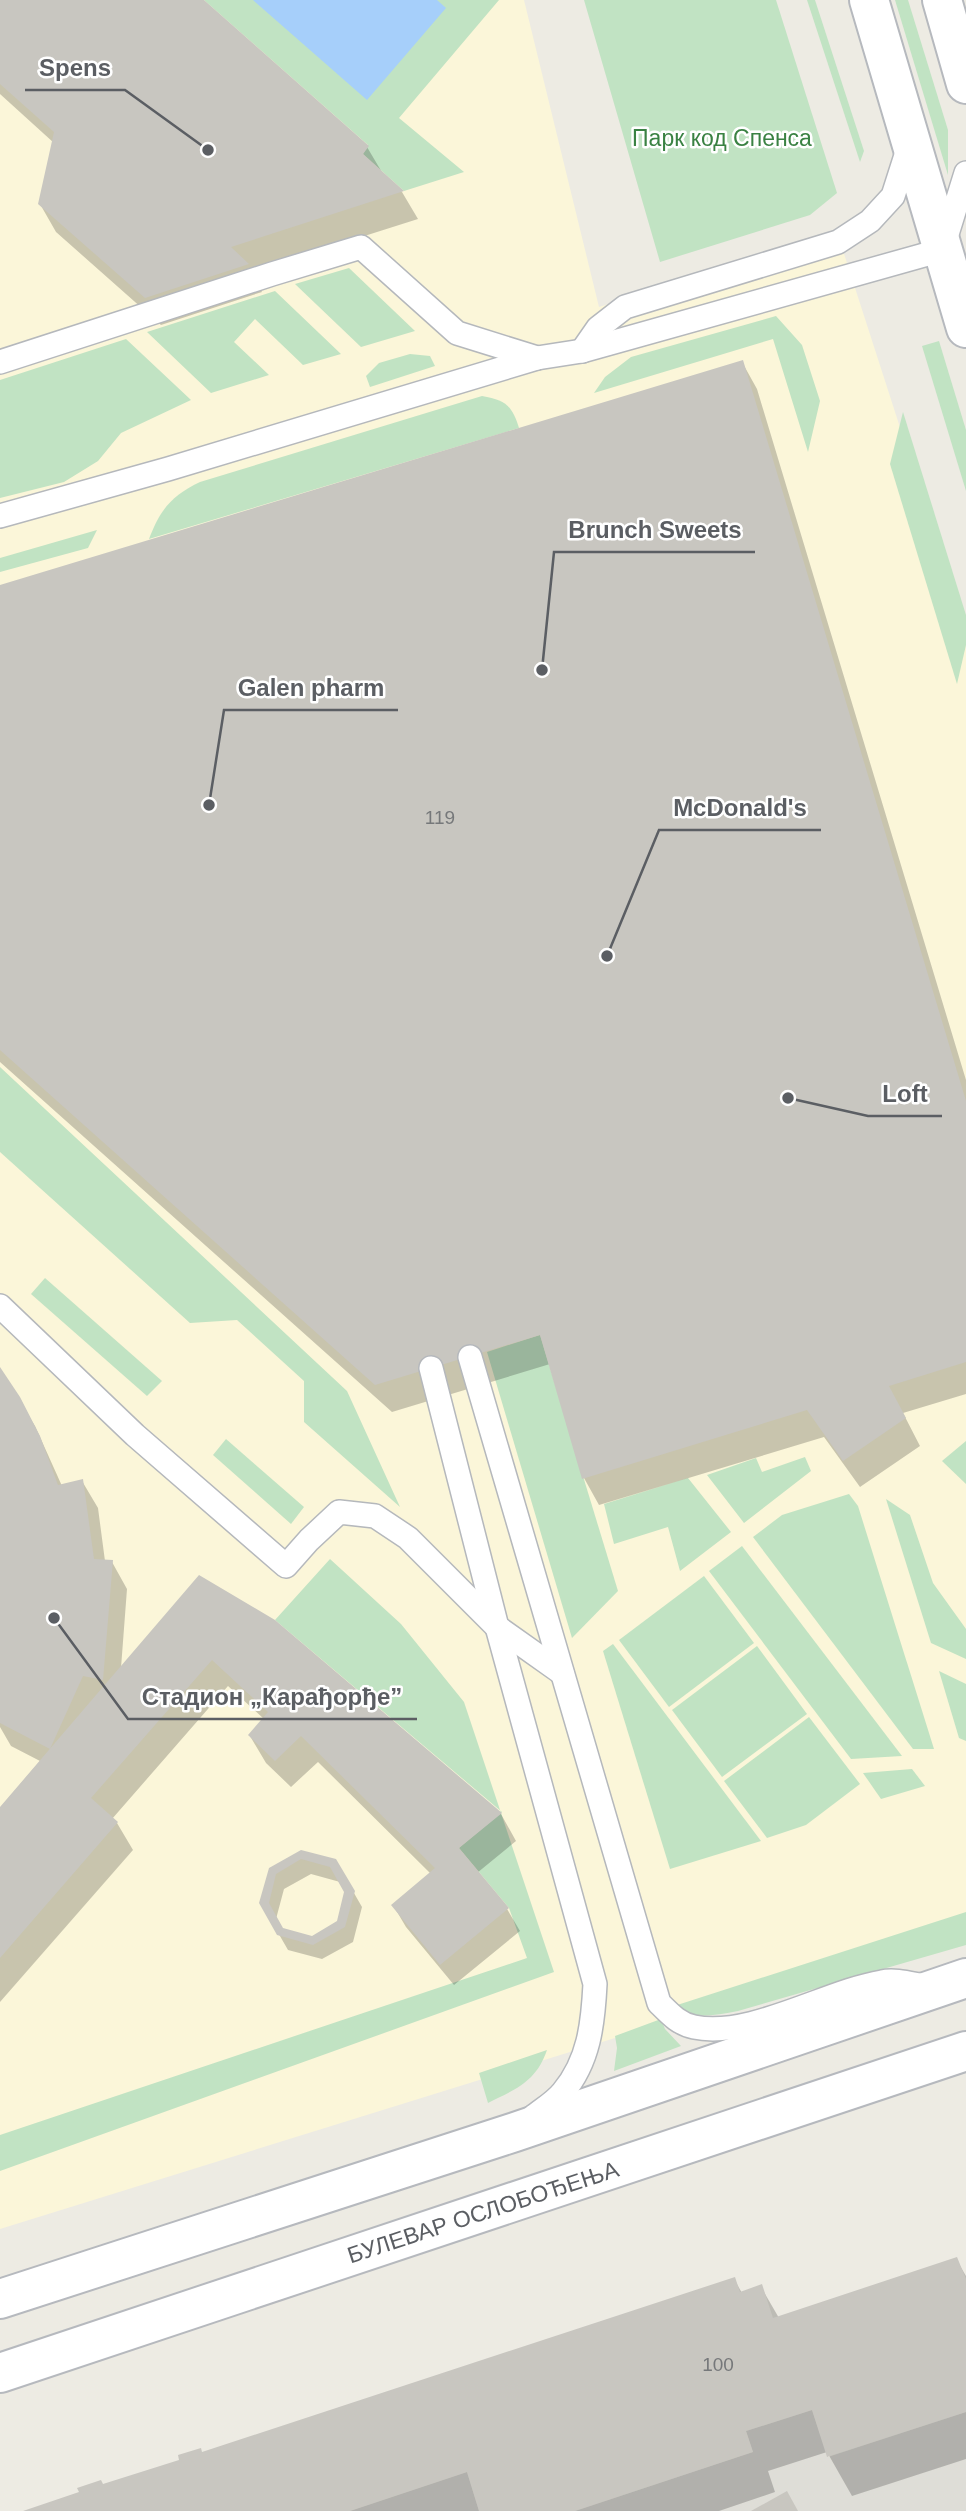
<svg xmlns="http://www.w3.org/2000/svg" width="966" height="2511" font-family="Helvetica,sans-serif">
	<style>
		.commercial { fill: #fbf6d9 }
		.industrial { fill: #deddd7 }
		.green { fill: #c1e3c3 }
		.water { fill: #a6cffa }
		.shadow { fill: #0003; fill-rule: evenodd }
		.building { fill: #c8c6c0; fill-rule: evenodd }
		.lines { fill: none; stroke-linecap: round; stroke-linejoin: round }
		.service-casing { stroke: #b5b8bc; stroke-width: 26 }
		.secondary-casing { stroke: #b6b9be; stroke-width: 42 }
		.service { stroke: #fff; stroke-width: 23 }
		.secondary { stroke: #fff; stroke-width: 38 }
		.labels { text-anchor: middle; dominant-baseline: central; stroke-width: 5; stroke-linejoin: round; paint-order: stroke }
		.number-label { font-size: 19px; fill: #76787a }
		.park-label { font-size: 23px; fill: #3a8243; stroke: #fff }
		.street-label { font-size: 23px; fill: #5b5e63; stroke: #fff }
		.leader { fill: none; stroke: #5b5e63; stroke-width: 2.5 }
		.callout-dot { fill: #5b5e63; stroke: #fff; stroke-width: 2.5 }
		.callout-label { font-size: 24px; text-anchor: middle; font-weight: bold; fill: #5b5e63; stroke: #fff; stroke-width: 5; stroke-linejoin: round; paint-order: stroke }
	</style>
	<rect width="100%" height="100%" fill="#edebe3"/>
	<polygon class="commercial" points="0,0 524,0 599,307 837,232 966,632 966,1929 0,2229"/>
	<g class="industrial">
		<polygon points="812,2410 828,2457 966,2412 966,2511 575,2511 753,2452 746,2431"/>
		<polygon points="467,2472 479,2511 350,2511"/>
	</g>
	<g class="green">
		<polygon points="204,0 499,0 399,118 464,172 404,191 363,154 368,145"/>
		<polygon points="584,0 776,0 837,193 810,215 660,262"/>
		<polygon points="807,0 815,0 864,151 860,162"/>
		<polygon points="895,0 908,0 948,130 948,175"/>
		<polygon points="349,268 415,331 361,347 295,284"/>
		<polygon points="275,291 341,354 303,365 255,319 234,342 269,375 211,393 147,332"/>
		<polygon points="776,316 802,345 820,401 808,452 773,339 594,393 605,377 631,357"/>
		<polygon points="126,339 191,400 121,433 98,461 64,482 0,498 0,380"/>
		<polygon points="939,341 966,430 966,491 922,346"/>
		<polygon points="410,354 430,356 435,366 370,387 366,376 379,363"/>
		<path d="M 482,396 C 505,400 512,405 519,428 L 149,539 C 160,510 171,496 200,482 Z"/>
		<polygon points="903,412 966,615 966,645 957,684 890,464"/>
		<polygon points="97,530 88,548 0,572 0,558"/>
		<polygon points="0,1067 347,1391 400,1507 304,1422 304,1381 237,1320 190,1323 0,1152"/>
		<polygon points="45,1278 162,1381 147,1396 31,1294"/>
		<polygon points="540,1335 618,1591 572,1638 487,1352"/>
		<polygon points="226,1439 304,1507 291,1524 213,1455"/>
		<polygon points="966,1441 966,1484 942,1461"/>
		<polygon points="805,1457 811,1471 744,1523 707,1475 756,1458 762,1472"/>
		<polygon points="688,1478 731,1532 680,1571 668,1527 614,1544 604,1504"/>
		<polygon points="849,1494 858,1506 934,1749 913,1749 753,1537 782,1515"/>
		<polygon points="886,1499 910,1515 933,1583 966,1629 966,1659 931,1643"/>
		<polygon points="742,1546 902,1756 851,1759 709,1571"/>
		<polygon points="330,1559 401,1624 464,1702 554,1972 0,2171 0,2135 527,1958 509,1908 459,1848 502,1812 275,1620"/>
		<polygon points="704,1576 754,1643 669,1707 619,1640"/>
		<polygon points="613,1644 761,1841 670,1869 603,1651"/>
		<polygon points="757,1646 807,1714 722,1777 672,1710"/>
		<polygon points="939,1671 966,1684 966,1741 959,1738"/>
		<polygon points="809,1717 860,1784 806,1825 767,1838 724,1781"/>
		<polygon points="912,1769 925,1786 881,1799 863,1773"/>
		<path d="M 966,1912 L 966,1945 L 738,2011 C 715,2015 691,2021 671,2007 Z"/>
		<polygon points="661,2019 665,2029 681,2046 614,2071 617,2048 615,2036"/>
		<path d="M 547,2050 C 536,2082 516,2089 488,2103 L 479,2073 Z"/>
	</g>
	<polygon class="water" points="253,0 437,0 446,8 367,100"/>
	<g class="shadow">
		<polygon points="0,0 202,0 367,147 383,174 402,192 418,219 251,272 262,292 161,325 56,232 40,204 54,143 0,94"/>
		<polygon points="742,362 757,389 966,1080 966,1394 903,1413 920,1446 860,1487 824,1437 599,1505 584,1478 550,1364 392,1412 0,1062 0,587"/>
		<polygon points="0,1371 35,1426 62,1486 82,1481 98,1508 105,1561 112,1562 127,1589 121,1668 200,1577 501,1814 516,1841 477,1873 507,1909 520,1931 454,1985 406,1927 393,1905 431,1874 318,1762 291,1787 266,1763 250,1736 264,1719 228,1686 112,1819 117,1823 133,1850 0,2002 0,1808 40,1761 11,1746 0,1727"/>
		<path d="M 301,1852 L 335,1860 L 362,1907 L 353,1942 L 322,1959 L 288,1950 L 261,1903 L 270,1869 ZM 311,1874 L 340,1882 L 346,1892 L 339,1922 L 312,1938 L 282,1929 L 276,1919 L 284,1889 Z"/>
		<polygon points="956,2259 966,2276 966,2459 852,2496 827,2452 768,2471 775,2492 719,2511 27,2511 734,2279 742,2293 761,2287 779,2318"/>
	</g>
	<g class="building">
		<polygon points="0,0 204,0 369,146 363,154 404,191 231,247 249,264 145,298 38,204 54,132 0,84"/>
		<polygon points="743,360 966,1101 966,1362 889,1386 906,1418 843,1461 807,1410 582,1479 540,1335 375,1385 0,1050 0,585"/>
		<polygon points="0,1367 20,1397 40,1436 58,1485 83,1479 94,1559 113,1560 103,1680 83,1676 50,1749 0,1723"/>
		<polygon points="199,1575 275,1620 502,1813 459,1848 509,1908 440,1965 391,1905 435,1868 301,1736 275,1761 248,1735 268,1712 212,1660 91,1798 118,1822 0,1958 0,1807"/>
		<path d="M 301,1850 L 336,1859 L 355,1891 L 345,1927 L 313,1945 L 277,1935 L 259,1903 L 269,1868 ZM 301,1859 L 330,1867 L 344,1892 L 337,1921 L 312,1936 L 283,1928 L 269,1903 L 276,1874 Z"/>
		<polygon points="957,2257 966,2279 966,2412 827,2457 812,2410 746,2431 753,2452 575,2511 479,2511 467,2472 350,2511 23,2511 79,2492 77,2488 101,2480 103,2484 179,2460 178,2455 201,2448 202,2452 735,2277 740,2292 762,2284 773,2318"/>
		<polygon points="787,2491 798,2511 751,2511"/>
	</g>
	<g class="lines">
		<g class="service-casing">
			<g id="service">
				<polyline points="582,351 598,328 625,307 838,242 870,221 893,196 909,146"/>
				<polyline points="0,362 272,274 361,247 457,333 537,358"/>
				<polyline points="0,516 168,469 537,358 582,351 942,250 966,173"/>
				<polyline points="0,1306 135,1435 286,1566 309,1540 339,1512 375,1516 408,1538 497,1627 562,1673"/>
				<path d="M 470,1357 L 659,2003 C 670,2014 679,2024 694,2027 C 749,2039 827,1991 882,1982 C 895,1979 912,1984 925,1986"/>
				<path d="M 431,1368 L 497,1627 L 595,1984 C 593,2024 589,2061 563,2092 C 555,2102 543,2109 533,2117"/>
			</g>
		</g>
		<g class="secondary-casing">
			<g id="secondary">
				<polyline points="869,0 966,328"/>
				<polyline points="942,0 966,84"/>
				<polyline points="0,2299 515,2132 966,1978"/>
				<polyline points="0,2373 966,2051"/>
			</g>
		</g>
		<use href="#service" class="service"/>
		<use href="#secondary" class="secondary"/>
	</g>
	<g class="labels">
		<g class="number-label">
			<text x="440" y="817">119</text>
			<text x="718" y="2364">100</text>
		</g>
		<g class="park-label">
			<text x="722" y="138">Парк код Спенса</text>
		</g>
		<g class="street-label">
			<text transform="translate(483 2212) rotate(-18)">БУЛЕВАР ОСЛОБОЂЕЊА</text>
		</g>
	</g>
	<path class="leader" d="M208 150L125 90H25M542 670L554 552H755M209 805L224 710H398M607 956L659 830H821M788 1098L868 1116H942M54 1618L128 1719H417"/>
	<g class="callout-dot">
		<circle cx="208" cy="150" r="7"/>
		<circle cx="542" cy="670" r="7"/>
		<circle cx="209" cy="805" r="7"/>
		<circle cx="607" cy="956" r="7"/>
		<circle cx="788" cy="1098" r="7"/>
		<circle cx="54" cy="1618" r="7"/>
	</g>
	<g class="callout-label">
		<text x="75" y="76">Spens</text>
		<text x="655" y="538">Brunch Sweets</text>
		<text x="311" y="696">Galen pharm</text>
		<text x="740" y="816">McDonald's</text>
		<text x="905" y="1102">Loft</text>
		<text x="272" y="1705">Стадион „Карађорђе”</text>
	</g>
</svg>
